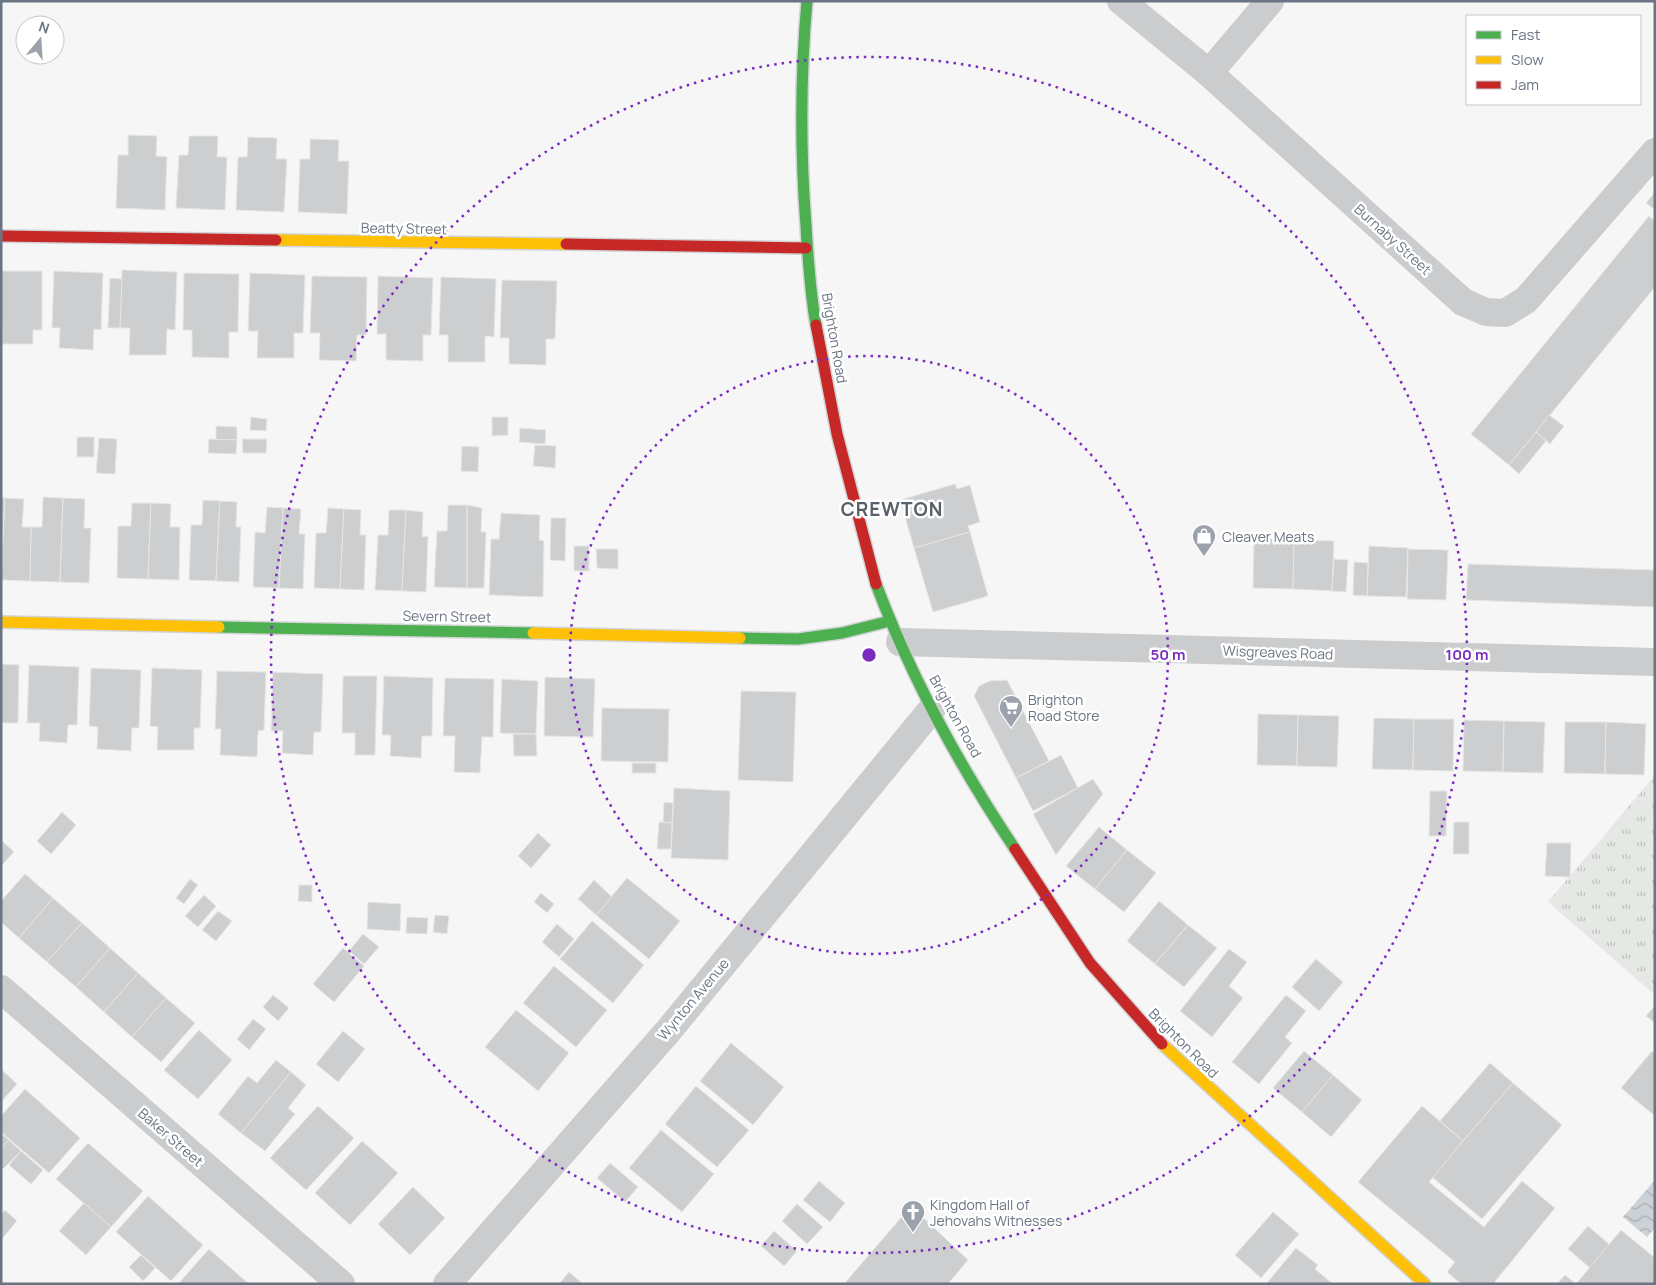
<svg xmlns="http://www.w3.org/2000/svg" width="1656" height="1285" font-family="Manrope,sans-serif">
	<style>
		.grass { fill: url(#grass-tufts) }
		.water { fill: url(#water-waves) }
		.building { fill: #cdcecf; stroke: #e6e6e6 }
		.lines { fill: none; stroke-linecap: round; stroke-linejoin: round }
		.fast-casing { stroke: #d2d3d4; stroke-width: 14 }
		.slow-casing { stroke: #d2d3d4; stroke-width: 14 }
		.jam-casing { stroke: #d2d3d4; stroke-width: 14 }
		.street { stroke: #cbcccd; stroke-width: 28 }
		.fast { stroke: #4caf50; stroke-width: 11 }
		.slow { stroke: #ffc107; stroke-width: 11 }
		.jam { stroke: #c62828; stroke-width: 11 }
		.ring { fill: none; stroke: #7b2cbf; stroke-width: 2.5; stroke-dasharray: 2.5 5 }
		.labels { text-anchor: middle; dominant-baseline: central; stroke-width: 5; stroke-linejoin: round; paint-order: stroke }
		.street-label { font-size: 14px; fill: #6a7583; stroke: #fff }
		.poi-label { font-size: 14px; fill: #6a7583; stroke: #fff; text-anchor: start }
		.district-label { font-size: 19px; font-weight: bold; letter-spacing: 1px; fill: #575f69; stroke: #fff }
		.centre { fill: #7b2cbf; stroke: #fff; stroke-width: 2.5 }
		.ring-label { font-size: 15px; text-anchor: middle; font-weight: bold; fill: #7b2cbf; stroke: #fff; stroke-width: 5; stroke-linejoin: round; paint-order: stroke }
	</style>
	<defs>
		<pattern id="grass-tufts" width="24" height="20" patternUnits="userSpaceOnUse" patternTransform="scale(1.25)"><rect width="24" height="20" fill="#e5e8e4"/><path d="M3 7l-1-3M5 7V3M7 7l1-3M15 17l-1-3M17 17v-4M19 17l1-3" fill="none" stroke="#bec1be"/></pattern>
		<pattern id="water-waves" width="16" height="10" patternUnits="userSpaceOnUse" patternTransform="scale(1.25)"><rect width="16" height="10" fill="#cbd1d5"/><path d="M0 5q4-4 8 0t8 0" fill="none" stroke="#a9aeb2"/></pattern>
	</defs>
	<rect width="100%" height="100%" fill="#f6f6f6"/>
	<polygon class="grass" points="1655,775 1655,995 1548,902"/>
	<polygon class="water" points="1655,1180 1655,1228 1647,1237 1623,1217"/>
	<g class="building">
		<polygon points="128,135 157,136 156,156 167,157 165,210 116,208 118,155 128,155"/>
		<polygon points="189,136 218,136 217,157 227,157 225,210 176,208 179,155 188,155"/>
		<polygon points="248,137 277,138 276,159 287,159 284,212 236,210 238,157 247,157"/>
		<polygon points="310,139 339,140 338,161 349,161 347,214 298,212 300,159 310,159"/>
		<polygon points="1655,192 1655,210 1646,203"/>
		<polygon points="1649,216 1655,221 1655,287 1509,465 1471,434"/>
		<polygon points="122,270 177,272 175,330 167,329 166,355 129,355 130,328 120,328"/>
		<polygon points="1,271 42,271 42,330 33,330 33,344 2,344"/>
		<polygon points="54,271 103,273 101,330 94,329 93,350 59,348 60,328 52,328"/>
		<polygon points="184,273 239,274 238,332 229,332 229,358 192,357 192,330 183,330"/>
		<polygon points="250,273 305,275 303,333 294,333 294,358 257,358 258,331 248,331"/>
		<polygon points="312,276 367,277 366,335 357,335 356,361 319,360 320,333 310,333"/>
		<polygon points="378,276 433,278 431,335 423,335 423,361 386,360 386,334 377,334"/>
		<polygon points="441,277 496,279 494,337 485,336 485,362 448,362 448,335 439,335"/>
		<polygon points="110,278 122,279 120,328 108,328"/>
		<polygon points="502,280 557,281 555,339 546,339 546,365 509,364 509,338 500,338"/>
		<polygon points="1549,415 1564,426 1550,444 1536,432"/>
		<polygon points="251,417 267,419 266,431 250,430"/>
		<polygon points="492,417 508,417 508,435 492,436"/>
		<polygon points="216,426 237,427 237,440 216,440"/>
		<polygon points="520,428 546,430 545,444 519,442"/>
		<polygon points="1536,432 1546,441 1519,474 1509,465"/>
		<rect x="77" y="437" width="17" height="20"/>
		<polygon points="99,438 117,439 115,474 96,473"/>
		<polygon points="209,439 237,440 236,454 208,453"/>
		<polygon points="242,439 267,439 266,453 243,453"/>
		<polygon points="535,445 556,446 555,468 533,466"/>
		<polygon points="462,446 479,447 478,472 461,471"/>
		<polygon points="955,484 957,489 970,485 980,522 968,526 970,532 914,548 900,500"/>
		<polygon points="1,497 5,498 1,566"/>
		<polygon points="43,497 63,498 60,582 30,581 31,527 42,527"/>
		<polygon points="5,498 24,499 22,527 31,527 30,581 1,580"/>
		<polygon points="63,498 85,499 84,528 91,528 89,583 60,582"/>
		<polygon points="203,500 220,501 216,581 189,580 191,525 202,525"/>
		<polygon points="220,501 237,502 236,527 241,527 239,582 216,581"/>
		<polygon points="132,503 151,503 148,579 117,578 118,526 131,526"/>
		<polygon points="151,503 171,504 170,527 180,527 179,580 148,579"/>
		<polygon points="448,505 467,505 467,588 434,587 437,531 447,531"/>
		<polygon points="467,505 482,508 481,532 486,532 484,588 467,588"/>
		<polygon points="267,507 283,508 279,588 253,587 255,532 265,533"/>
		<polygon points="283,508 301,509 299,534 305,534 303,589 279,588"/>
		<polygon points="328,508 344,509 340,589 314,588 316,533 326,533"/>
		<polygon points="344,509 361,510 360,535 366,535 364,590 340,589"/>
		<polygon points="389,510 406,510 402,591 375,590 378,535 388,535"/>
		<polygon points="406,510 423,512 422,537 428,536 426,592 402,591"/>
		<polygon points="501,513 540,515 539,540 544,541 543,597 489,595 491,539 499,539"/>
		<polygon points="551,518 566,518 565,561 550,560"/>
		<polygon points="970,532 988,596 933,612 914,548"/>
		<polygon points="1254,538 1294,540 1293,589 1253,588"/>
		<polygon points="1294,540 1334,541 1332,591 1293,589"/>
		<rect x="574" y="546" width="15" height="25"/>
		<polygon points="1369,546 1408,548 1406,597 1367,596"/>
		<polygon points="596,549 618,549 618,569 597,568"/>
		<polygon points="1408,549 1448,550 1446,600 1407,599"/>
		<polygon points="1334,559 1348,560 1346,592 1332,591"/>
		<polygon points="1354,562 1368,563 1367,596 1353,595"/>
		<polygon points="1468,564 1655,570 1655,607 1466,600"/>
		<polygon points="1,664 19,665 18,723 1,723"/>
		<polygon points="29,665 79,667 77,725 68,725 67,743 39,741 40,723 27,723"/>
		<polygon points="91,668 141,670 139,728 132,728 131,751 97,749 98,727 89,726"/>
		<polygon points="152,668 202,670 200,728 194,728 194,750 157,750 158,727 150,726"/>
		<polygon points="217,671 266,672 264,730 258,731 257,757 220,755 221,729 215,729"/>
		<polygon points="273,672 323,674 321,732 314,732 313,755 282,753 283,731 271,731"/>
		<polygon points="343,676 377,676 375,755 355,755 355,733 342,733"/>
		<polygon points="384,676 433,678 432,736 422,736 421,758 390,756 391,735 382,735"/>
		<polygon points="545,677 595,679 593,737 544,736"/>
		<polygon points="445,678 494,679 493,737 482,737 480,773 454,772 455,736 443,736"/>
		<polygon points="502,679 538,681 536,734 500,733"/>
		<polygon points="1007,680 1049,761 1016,778 974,696 979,686 990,681"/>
		<polygon points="741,691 796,692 793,782 738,780"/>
		<polygon points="602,708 669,709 668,762 601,761"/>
		<polygon points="1258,714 1298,715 1297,766 1257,765"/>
		<polygon points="1298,715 1339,716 1337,767 1297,766"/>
		<polygon points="1374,718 1414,719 1413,770 1372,769"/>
		<polygon points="1414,719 1454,719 1453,771 1413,770"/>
		<polygon points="1464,720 1504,721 1503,772 1463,771"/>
		<polygon points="1504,721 1545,722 1543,773 1503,772"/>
		<polygon points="1565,722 1606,722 1605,774 1564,773"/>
		<polygon points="1606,722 1646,724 1644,775 1605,774"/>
		<polygon points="513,734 536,734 537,756 514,756"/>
		<polygon points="1061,755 1078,788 1033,811 1016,778"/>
		<rect x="632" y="763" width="24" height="10"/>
		<polygon points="1093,779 1103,794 1056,855 1033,814"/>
		<polygon points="674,788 730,791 728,860 671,858"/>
		<polygon points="1430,791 1447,791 1446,836 1429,836"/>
		<polygon points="664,802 673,803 672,823 663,822"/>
		<polygon points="62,812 76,825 51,854 37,841"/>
		<polygon points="659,822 672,823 671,849 657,849"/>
		<polygon points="1454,822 1469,822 1469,854 1453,854"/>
		<polygon points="1099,827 1127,850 1095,889 1066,866"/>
		<polygon points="538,833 551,845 531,868 518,856"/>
		<polygon points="1,840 14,852 1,866"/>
		<polygon points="1547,843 1571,843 1570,877 1545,876"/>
		<polygon points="1127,850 1156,873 1124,912 1095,889"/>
		<polygon points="25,874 53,898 19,938 1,922 1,901"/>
		<polygon points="627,878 680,921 649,959 596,915"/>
		<polygon points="190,879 198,885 184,904 176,898"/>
		<polygon points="594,880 612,897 596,915 578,899"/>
		<polygon points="299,885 312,885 312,902 298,901"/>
		<polygon points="541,893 554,904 547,913 534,902"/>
		<polygon points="204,895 216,906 198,927 185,916"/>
		<polygon points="53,898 82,923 47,962 19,938"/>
		<polygon points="1159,901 1188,925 1155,964 1127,941"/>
		<polygon points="368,902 401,904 400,931 367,929"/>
		<polygon points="218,911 232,921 216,941 202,930"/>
		<polygon points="435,915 449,916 447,934 433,932"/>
		<polygon points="407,917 428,918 427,934 406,933"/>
		<polygon points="592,921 644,965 613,1003 560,959"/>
		<polygon points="82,923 110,948 76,987 47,962"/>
		<polygon points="557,924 574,939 559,957 542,942"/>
		<polygon points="1188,925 1217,948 1184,987 1155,964"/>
		<polygon points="363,934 379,947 364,964 349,951"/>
		<polygon points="110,948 138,973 104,1012 76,987"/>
		<polygon points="343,948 364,966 334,1002 313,984"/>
		<polygon points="1229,949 1247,962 1229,986 1243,998 1212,1037 1180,1011"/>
		<polygon points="1316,959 1343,982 1319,1011 1292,987"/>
		<polygon points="554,966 607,1010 576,1047 523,1003"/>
		<polygon points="138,973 166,998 132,1037 104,1012"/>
		<polygon points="273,995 289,1008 278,1021 263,1007"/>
		<polygon points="1286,995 1306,1011 1285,1037 1292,1043 1259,1084 1232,1062"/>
		<polygon points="166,998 195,1023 161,1062 132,1037"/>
		<polygon points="1655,1005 1655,1023 1646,1016"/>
		<polygon points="516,1010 569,1053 538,1091 485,1047"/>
		<polygon points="253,1019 266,1029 249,1050 237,1039"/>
		<polygon points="199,1030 232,1060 198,1099 164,1070"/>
		<polygon points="343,1031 365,1049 338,1082 316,1064"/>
		<polygon points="731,1043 784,1087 753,1125 700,1081"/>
		<polygon points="1304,1051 1333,1075 1302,1112 1273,1088"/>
		<polygon points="1652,1051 1655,1054 1655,1116 1621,1088"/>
		<polygon points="276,1060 291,1072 241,1133 218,1114 248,1076 257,1083"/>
		<polygon points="1490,1063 1513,1083 1463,1141 1440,1121"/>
		<polygon points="1,1069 17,1084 1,1102"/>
		<polygon points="291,1072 306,1085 288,1108 295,1114 265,1151 241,1133"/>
		<polygon points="1333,1075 1362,1100 1331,1137 1302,1112"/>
		<polygon points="1513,1083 1562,1125 1482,1219 1432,1177"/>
		<polygon points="696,1086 749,1130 717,1167 665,1124"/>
		<polygon points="25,1089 80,1138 49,1173 1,1132 1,1116"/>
		<polygon points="318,1106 354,1138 306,1190 270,1158"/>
		<polygon points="1422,1106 1463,1141 1429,1182 1484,1227 1522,1181 1555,1208 1493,1284 1461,1284 1447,1272 1455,1262 1358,1182"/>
		<polygon points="661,1130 714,1174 682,1212 629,1168"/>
		<polygon points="1,1133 9,1140 1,1148"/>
		<polygon points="9,1140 21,1151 3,1169 1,1167 1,1148"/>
		<polygon points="362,1141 398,1173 350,1225 315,1193"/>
		<polygon points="88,1143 143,1191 111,1227 56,1179"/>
		<polygon points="21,1151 43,1170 31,1184 9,1165"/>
		<polygon points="610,1163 638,1187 625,1202 597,1178"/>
		<polygon points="819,1181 845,1203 830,1222 803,1200"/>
		<polygon points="413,1187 445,1218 410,1255 378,1224"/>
		<polygon points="148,1196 203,1245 171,1281 116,1232"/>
		<polygon points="84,1203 111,1227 86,1255 59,1231"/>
		<polygon points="797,1204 823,1227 807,1244 782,1221"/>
		<polygon points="911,1206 968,1260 948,1284 844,1284"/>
		<polygon points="5,1210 17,1221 1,1240 1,1214"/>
		<polygon points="1273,1212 1299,1234 1261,1278 1235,1255"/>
		<polygon points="1588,1226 1610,1245 1590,1268 1568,1249"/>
		<polygon points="1621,1230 1654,1257 1655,1256 1655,1284 1576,1284"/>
		<polygon points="774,1231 797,1251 784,1266 761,1246"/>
		<polygon points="1296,1248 1318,1265 1315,1269 1333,1284 1266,1284"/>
		<polygon points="209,1249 249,1284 178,1284"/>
		<polygon points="141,1255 155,1268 143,1281 129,1267"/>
		<polygon points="569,1272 582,1283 559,1284"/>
		<polygon points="1565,1275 1576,1284 1557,1284"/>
	</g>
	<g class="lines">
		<g class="fast-casing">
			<g id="fast">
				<path d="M 807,1 C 800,79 800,148 806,226 C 808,259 810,292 816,325"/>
				<path d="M 876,584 C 911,677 960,767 1015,849"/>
				<polyline points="219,627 533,633"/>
				<polyline points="740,638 798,639 842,633 890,621"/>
			</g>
		</g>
		<g class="slow-casing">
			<g id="slow">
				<polyline points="276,240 566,244"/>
				<polyline points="1,622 219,627"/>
				<polyline points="533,633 740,638"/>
				<polyline points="1162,1044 1425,1284"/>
			</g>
		</g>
		<g class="jam-casing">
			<g id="jam">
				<polyline points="1,236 276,240"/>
				<polyline points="566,244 806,248"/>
				<polyline points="816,325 837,434 876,584"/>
				<polyline points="1015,849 1090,963 1162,1044"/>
			</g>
		</g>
		<g class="street">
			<polyline points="1121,1 1209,73 1463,302 1486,312 1505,313 1526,300 1655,152"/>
			<polyline points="1209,73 1270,1"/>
			<polyline points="900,642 1655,662"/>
			<polyline points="1,989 341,1284"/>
			<polyline points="447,1284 669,1030 932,709"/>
		</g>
		<use href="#fast" class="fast"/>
		<use href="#slow" class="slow"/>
		<use href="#jam" class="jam"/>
	</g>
	<g class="ring">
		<circle cx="869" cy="655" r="299"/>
		<circle cx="869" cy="655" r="598"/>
	</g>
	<defs>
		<g id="shop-pin" transform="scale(1.25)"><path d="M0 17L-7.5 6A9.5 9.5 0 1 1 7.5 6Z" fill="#9ba2ab" stroke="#fff"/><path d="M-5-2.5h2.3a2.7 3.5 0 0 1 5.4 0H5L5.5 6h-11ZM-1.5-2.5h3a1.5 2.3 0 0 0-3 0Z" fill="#fff"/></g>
		<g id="supermarket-pin" transform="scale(1.25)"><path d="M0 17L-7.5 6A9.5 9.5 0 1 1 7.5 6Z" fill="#9ba2ab" stroke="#fff"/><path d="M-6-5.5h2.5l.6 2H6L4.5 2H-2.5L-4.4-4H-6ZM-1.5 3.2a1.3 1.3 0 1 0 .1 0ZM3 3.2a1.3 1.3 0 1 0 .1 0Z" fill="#fff"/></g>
		<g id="church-pin" transform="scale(1.25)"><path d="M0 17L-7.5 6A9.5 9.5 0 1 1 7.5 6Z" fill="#9ba2ab" stroke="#fff"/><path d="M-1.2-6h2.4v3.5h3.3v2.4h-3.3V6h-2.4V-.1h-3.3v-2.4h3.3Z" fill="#fff"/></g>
	</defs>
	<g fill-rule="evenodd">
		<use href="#shop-pin" x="1204" y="536"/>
		<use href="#supermarket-pin" x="1011" y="707"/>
		<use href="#church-pin" x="913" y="1212"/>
	</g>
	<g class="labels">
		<g class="street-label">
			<text transform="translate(404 228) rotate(1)">Beatty Street</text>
			<text transform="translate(1393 239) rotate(42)">Burnaby Street</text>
			<text transform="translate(835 338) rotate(80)">Brighton Road</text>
			<text transform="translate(447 616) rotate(1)">Severn Street</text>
			<text transform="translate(1278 652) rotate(2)">Wisgreaves Road</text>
			<text transform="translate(956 716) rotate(61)">Brighton Road</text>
			<text transform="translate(693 999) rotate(-50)">Wynton Avenue</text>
			<text transform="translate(1184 1043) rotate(45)">Brighton Road</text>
			<text transform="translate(171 1137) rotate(41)">Baker Street</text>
		</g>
		<g class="poi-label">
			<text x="1222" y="536">Cleaver Meats</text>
			<text x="1028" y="699">Brighton<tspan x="1028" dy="16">Road Store</tspan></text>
			<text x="930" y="1204">Kingdom Hall of<tspan x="930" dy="16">Jehovahs Witnesses</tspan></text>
		</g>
		<g class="district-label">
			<text x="892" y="509">CREWTON</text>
		</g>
	</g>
	<circle cx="869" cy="655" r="8" class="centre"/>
	<g class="ring-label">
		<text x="1168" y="660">50 m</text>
		<text x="1467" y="660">100 m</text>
	</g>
	<rect width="1656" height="1285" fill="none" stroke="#6a7583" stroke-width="5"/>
	<rect x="1466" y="15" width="175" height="90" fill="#ffffff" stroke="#c3c8cd"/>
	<rect x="1476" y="31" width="25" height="8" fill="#4caf50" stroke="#c3c8cd"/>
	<text x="1511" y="40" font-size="15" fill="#6a7583">Fast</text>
	<rect x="1476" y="56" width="25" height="8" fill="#ffc107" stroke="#c3c8cd"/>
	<text x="1511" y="65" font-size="15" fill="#6a7583">Slow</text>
	<rect x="1476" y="81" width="25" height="8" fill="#c62828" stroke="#c3c8cd"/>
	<text x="1511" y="90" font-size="15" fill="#6a7583">Jam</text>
	<g transform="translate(40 40) rotate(18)"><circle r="24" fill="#ffffff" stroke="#c3c8cd"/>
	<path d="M0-4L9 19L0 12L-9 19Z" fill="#9ba2ab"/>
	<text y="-8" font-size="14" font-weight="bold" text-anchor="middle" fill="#6a7583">N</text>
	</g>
</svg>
